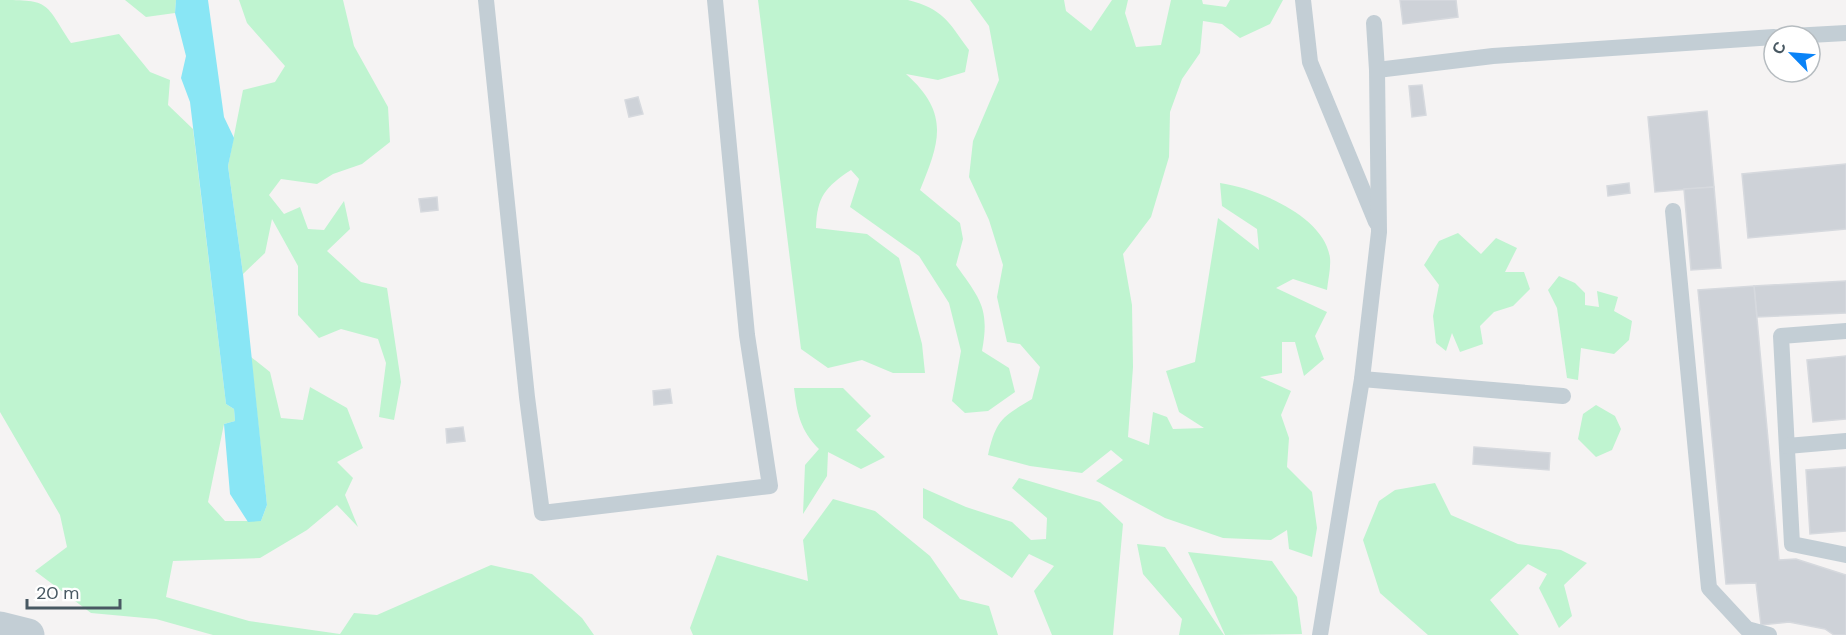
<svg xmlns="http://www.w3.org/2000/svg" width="1846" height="635" font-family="'DM Sans',sans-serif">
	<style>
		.green { fill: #bff4d0 }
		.water { fill: #89e6f5 }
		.building { fill: #ced2d8; stroke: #d6d9de; stroke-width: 1.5 }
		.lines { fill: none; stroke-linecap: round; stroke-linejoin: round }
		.service { stroke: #c3ced5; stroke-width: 16 }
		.tertiary { stroke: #c3ced5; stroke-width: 33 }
	</style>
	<rect width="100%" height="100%" fill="#f5f3f3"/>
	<g class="green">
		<path d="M 0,0 C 51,0 44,2 71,43 L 119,34 L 150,72 L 170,80 L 168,105 L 193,129 L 226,404 L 234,409 L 235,421 L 224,424 L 208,502 L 225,521 L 261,521 L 267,505 L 251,357 L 270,372 L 281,418 L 303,420 L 310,387 L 347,408 L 363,448 L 337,462 L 353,478 L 345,495 L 358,527 L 337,505 L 307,530 L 260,558 L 173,561 L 166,597 L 249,621 L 340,634 L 354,613 L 377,615 L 491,565 L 532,574 L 582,618 L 594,635 L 213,635 L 156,619 L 91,613 L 35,571 L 67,547 L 60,515 L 0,412 Z"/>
		<polygon points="125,0 176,0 175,13 146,17"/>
		<polygon points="239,0 343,0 354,46 388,107 390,142 362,164 333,174 317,184 281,179 269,195 284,214 300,207 308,229 324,230 344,201 350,229 327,251 361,282 387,288 401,382 394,420 379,417 386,363 378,339 341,329 319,338 298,315 298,266 272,219 265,253 243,274 228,166 243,90 275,82 285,66 247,23"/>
		<path d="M 758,0 L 908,0 C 943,9 948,21 969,50 L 965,72 L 938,80 L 906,74 C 950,113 940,142 920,190 L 960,223 L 963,239 L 956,265 C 980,299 990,308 982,351 L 1009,368 L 1015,392 L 988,411 L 965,413 L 952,401 L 961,351 L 949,303 L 919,256 L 850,207 L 859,179 L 851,170 C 825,187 817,197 816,228 L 867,234 L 899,258 L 922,344 L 925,373 L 893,373 L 862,360 L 828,368 L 801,349 Z"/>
		<path d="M 970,0 L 1064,0 L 1066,11 L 1091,31 L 1112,0 L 1128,0 L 1125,13 L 1136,47 L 1161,45 L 1171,0 L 1202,0 L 1203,4 L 1226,7 L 1230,0 L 1283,0 L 1270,24 L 1240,38 L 1222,24 L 1203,21 L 1200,53 L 1182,79 L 1170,112 L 1169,157 L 1151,217 L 1123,254 L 1132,305 L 1133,367 L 1128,437 L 1149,445 L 1153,412 L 1167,417 L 1173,429 L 1204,428 L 1179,412 L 1166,371 L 1195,362 L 1218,218 L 1259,250 L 1257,229 L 1222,206 L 1220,183 C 1256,188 1325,216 1330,258 C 1331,268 1328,280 1327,290 L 1293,279 L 1276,288 L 1327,312 L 1315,336 L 1324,359 L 1304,376 L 1295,342 L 1282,342 L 1282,373 L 1260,377 L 1291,391 L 1281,415 L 1289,438 L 1287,467 L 1312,492 L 1317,528 L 1312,557 L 1289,549 L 1287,530 L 1271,540 L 1223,538 L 1165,518 L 1096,481 L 1123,460 L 1111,450 L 1082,473 L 1030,466 L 988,455 C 996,420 1002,417 1032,399 L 1040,367 L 1020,344 L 1007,342 L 997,297 L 1003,265 L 989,220 L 969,177 L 973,141 L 999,80 L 989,26 Z"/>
		<polygon points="1458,233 1481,254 1496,238 1517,248 1505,272 1524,272 1530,289 1513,306 1494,312 1480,326 1483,344 1460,352 1452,333 1446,351 1436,343 1433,316 1439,285 1424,265 1439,241"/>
		<polygon points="1559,276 1575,283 1585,293 1585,305 1599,307 1597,291 1618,297 1614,311 1632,321 1629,340 1614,354 1581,348 1578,380 1567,378 1557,308 1548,290"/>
		<path d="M 794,388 L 843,388 L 871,416 L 856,430 L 885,457 L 861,469 L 828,452 L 827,476 L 803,514 L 805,465 L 819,449 C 800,430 797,413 794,388 Z"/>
		<polygon points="1596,405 1615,416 1621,429 1612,450 1596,457 1578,439 1583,414"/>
		<polygon points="1019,478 1100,502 1123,524 1113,635 1052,635 1034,591 1054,566 1029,554 1012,578 923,518 923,488 966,507 1012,522 1031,540 1046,539 1047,518 1012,488"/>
		<polygon points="1435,483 1451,515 1518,544 1561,550 1587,563 1564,585 1572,616 1559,628 1539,588 1547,574 1528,564 1490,600 1519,635 1428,635 1380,593 1363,540 1379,501 1395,490"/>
		<polygon points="833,499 875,511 930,556 960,599 989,606 998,635 693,635 690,628 717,555 808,581 803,540"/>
		<polygon points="1137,544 1165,547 1224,635 1179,635 1182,619 1143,574"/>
		<polygon points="1188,552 1272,561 1297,597 1302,634 1225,635"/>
	</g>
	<polygon class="water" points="176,0 208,0 224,117 234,138 228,166 243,274 267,505 261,521 248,522 230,494 224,424 235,421 234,409 226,404 190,102 181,78 186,56 175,13"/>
	<g class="building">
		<polygon points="1400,0 1456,0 1458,17 1403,24"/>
		<polygon points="1422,85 1426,115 1412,117 1409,86"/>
		<polygon points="638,97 643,114 629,117 625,100"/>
		<polygon points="1707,111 1714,187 1655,192 1648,117"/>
		<polygon points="1846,164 1846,229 1748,238 1742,174"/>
		<polygon points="1629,183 1630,193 1608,196 1607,186"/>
		<polygon points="1714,187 1721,268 1691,270 1684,189"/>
		<polygon points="437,197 438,210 421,212 419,199"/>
		<polygon points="1846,281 1846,313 1757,317 1754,286"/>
		<polygon points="1754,286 1779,560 1796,559 1846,575 1846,635 1834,635 1825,629 1789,622 1761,625 1756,583 1726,584 1698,290"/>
		<polygon points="1846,356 1846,419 1813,422 1807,360"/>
		<polygon points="670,389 672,403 654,405 653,391"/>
		<polygon points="463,427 465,441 447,443 446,429"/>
		<polygon points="1474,447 1550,453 1549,470 1473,464"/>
		<polygon points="1846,467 1846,531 1810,534 1806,470"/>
	</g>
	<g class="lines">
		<g class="service">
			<polyline points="486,0 527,397 542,513 770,486 747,335 715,0"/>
			<polyline points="1303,0 1310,62 1376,222"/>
			<polyline points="1792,36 1846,33"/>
			<polyline points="1377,70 1493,56 1774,37"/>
			<polyline points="1673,211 1709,588 1747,629 1769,635"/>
			<polyline points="1846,331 1781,336 1792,544 1846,555"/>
			<polyline points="1362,379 1563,396"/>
			<polyline points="1787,446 1846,441"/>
			<polyline points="1320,635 1362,379 1379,232 1377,70 1374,23"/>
		</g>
		<polyline class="tertiary" points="0,628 28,635"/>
	</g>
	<g transform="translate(1792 54) rotate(295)"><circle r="28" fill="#ffffff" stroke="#b6bcc0" stroke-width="1.5"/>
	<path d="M0-4.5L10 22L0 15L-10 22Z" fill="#0a83f7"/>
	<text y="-9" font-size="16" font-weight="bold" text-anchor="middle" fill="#485862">С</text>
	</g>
	<path d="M27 599v9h93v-9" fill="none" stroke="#485862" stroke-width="3"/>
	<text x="36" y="599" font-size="18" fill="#485862" stroke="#ffffff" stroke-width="4.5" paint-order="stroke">20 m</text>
</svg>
